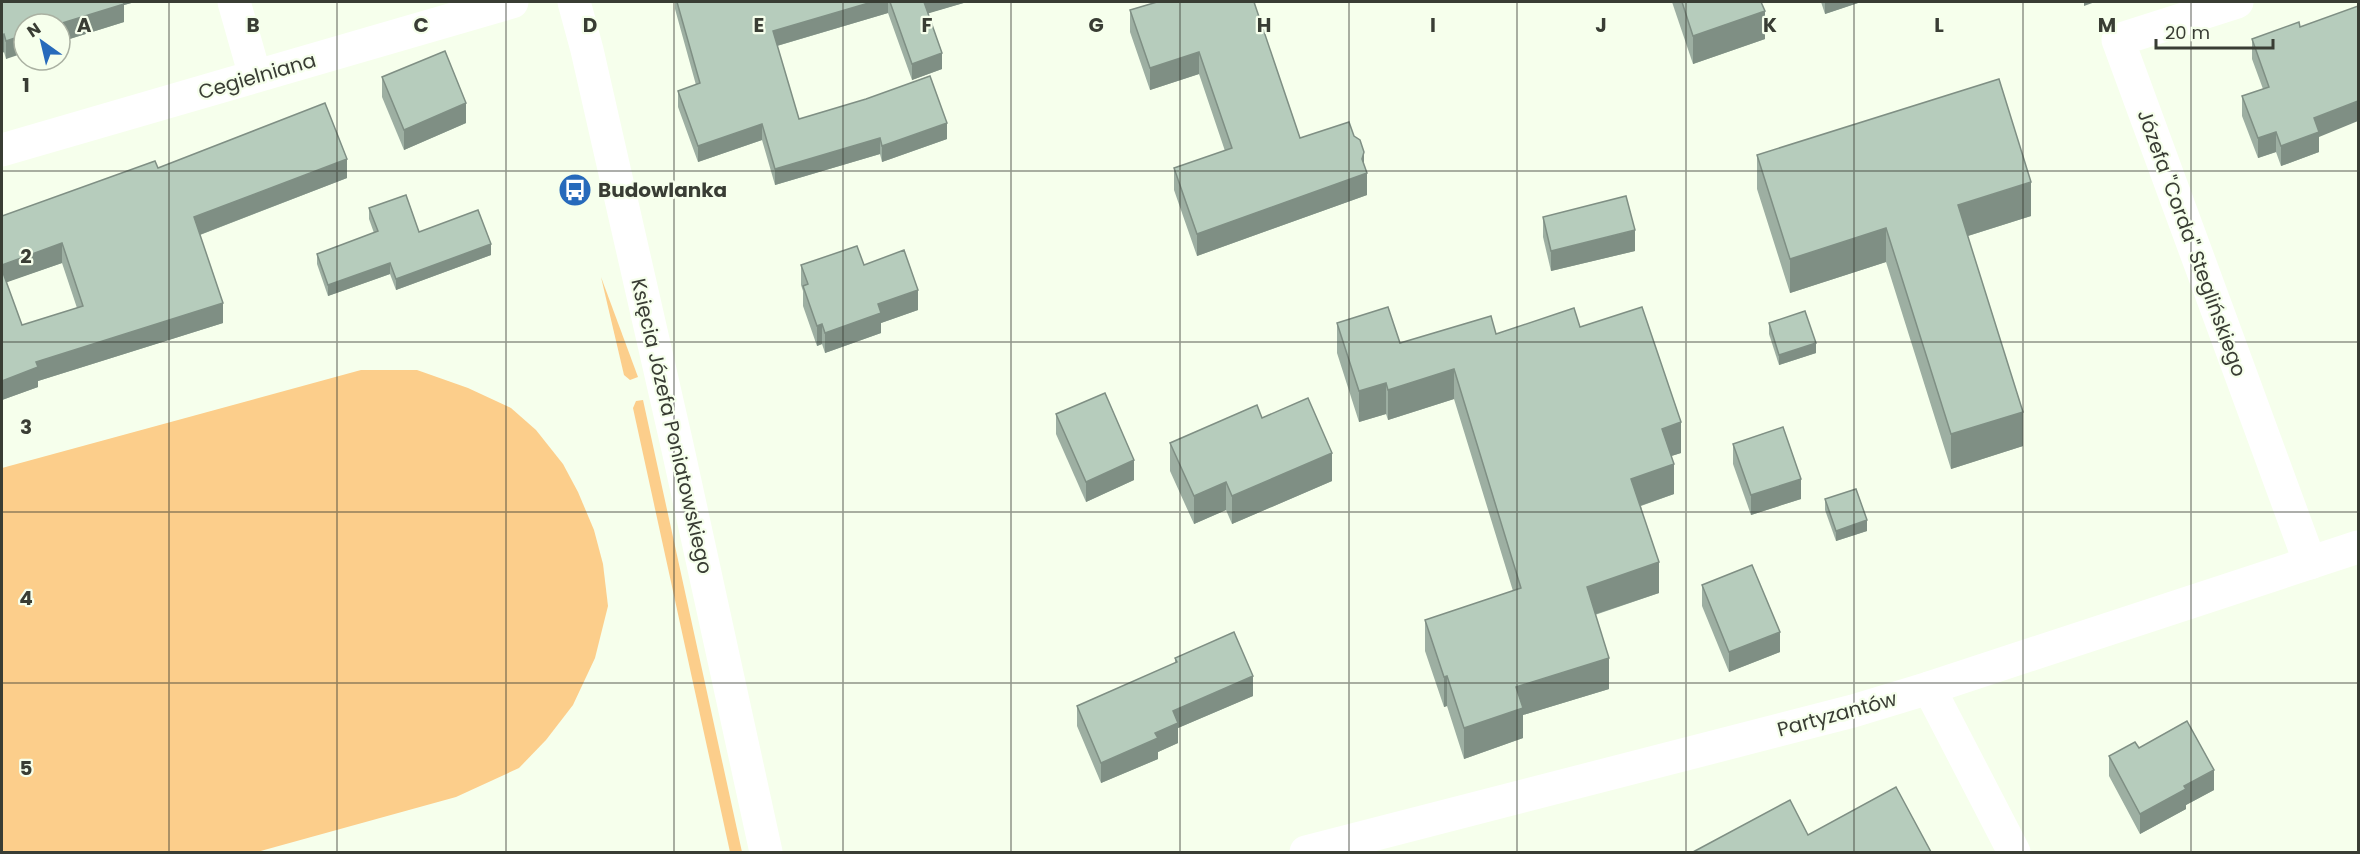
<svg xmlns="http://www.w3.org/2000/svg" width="2360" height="854" font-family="Poppins,sans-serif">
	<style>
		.green { fill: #fcce8b }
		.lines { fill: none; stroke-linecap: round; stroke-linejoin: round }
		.minor { stroke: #fff; stroke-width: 33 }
		.tertiary { stroke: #fff; stroke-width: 33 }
		.wall { fill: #9dafa2; fill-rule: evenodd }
		.shaded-wall { fill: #7f8f84 }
		.building { fill: #b6ccbc; stroke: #7f8f84; stroke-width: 1.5 }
		.grid { fill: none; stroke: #393d34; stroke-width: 1.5; stroke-opacity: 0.55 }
		.labels { text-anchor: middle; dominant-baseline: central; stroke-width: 4.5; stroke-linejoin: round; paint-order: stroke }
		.street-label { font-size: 20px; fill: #393d34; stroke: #f6ffec }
		.poi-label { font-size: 20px; font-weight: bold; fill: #393d34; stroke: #f6ffec; text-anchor: start }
		.grid-label { font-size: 20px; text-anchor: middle; font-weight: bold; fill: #393d34; stroke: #f6ffec; stroke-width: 4.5; stroke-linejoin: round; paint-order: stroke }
	</style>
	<rect width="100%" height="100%" fill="#f6ffec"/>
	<g class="green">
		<polygon points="601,277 638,377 630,380 624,375"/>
		<polygon points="361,370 417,370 468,388 511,408 536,430 563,464 578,492 594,530 603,564 608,606 595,658 573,705 546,740 519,768 456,797 257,852 2,852 2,468"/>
		<polygon points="643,400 742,852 730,852 633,408 636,401"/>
	</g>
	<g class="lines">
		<g class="minor">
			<polyline points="234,2 255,76"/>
			<polyline points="2237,2 2118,40 2310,563"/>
			<polyline points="2,150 512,2"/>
			<polyline points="1929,688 2014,852"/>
			<polyline points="1306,852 1853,711 1929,688 2358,547"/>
		</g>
		<polyline class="tertiary" points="574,2 587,50 677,445 766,852"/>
	</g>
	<g class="wall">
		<polygon points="2,2 135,2 124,5 124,22 60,42 60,24 6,59 4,52 2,53"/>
		<polygon points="675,2 967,2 928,13 942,69 912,80 888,13 777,46 799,119 947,139 882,162 880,154 775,185 762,140 698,162 678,107 678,91 696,85 675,9"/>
		<polygon points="1157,2 1300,138 1364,165 1367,195 1197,256 1174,190 1174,168 1225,151 1199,74 1150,90 1130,32 1130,10"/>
		<polygon points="1672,2 1761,2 1765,39 1693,64"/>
		<polygon points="1821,2 1861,2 1825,14"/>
		<polygon points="2300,27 2319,137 2319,152 2281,166 2276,152 2258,158 2242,116 2242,96 2263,89 2252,59 2252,39"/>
		<polygon points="382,77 466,123 404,150 382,97"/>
		<polygon points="1757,155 2031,216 1968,236 2023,446 1951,469 1886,262 1790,293 1757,189"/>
		<path d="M 158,168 L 347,178 L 200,235 L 223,323 L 38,381 L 38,387 L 2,400 L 2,216 ZM 62,263 L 77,308 L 22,325 L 6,282 Z"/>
		<polygon points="369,208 419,232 491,255 396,290 390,274 328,296 317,264 317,254 374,233 369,219"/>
		<polygon points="1543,217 1635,251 1551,271 1543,237"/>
		<polygon points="801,265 864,265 918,310 881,323 881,333 825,353 822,344 817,346 803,306 803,291 801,285"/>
		<polygon points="1337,323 1400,343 1496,334 1580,327 1681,453 1671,456 1674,494 1641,506 1659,593 1595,615 1609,689 1523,715 1523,738 1464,759 1447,706 1444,707 1425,651 1425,620 1513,591 1454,399 1388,420 1386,414 1359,422 1337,353"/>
		<polygon points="1769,323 1816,353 1779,365 1769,334"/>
		<polygon points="1056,414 1134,480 1086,502 1056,434"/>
		<polygon points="1170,443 1332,481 1232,524 1226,510 1194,524 1170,471"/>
		<polygon points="1733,444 1801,499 1751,515 1733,464"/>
		<polygon points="1825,499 1867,531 1836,541 1825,510"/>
		<polygon points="1702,585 1780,652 1729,672 1702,606"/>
		<polygon points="1175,658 1253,696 1178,728 1178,743 1158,752 1158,759 1101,783 1077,726 1077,706 1175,663"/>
		<polygon points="2139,748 2214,790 2186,805 2186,809 2140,834 2109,776 2109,756"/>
	</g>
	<g class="shaded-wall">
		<polygon points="118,2 135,2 124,5 124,22 60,42 60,24"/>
		<polygon points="872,2 888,2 888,13 773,47 773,31"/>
		<polygon points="923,2 967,2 923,15"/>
		<polygon points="1825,2 1861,2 1825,14"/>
		<polygon points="2084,2 2095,2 2084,6"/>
		<polygon points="1765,11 1765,39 1693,64 1693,36"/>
		<polygon points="4,34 4,52 2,53 2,35"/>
		<polygon points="24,35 24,53 6,59 6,41"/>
		<polygon points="1199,52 1199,74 1150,90 1150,68"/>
		<polygon points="942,53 942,69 912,80 912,64"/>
		<polygon points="2358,101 2358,121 2319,137 2319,152 2281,166 2281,146 2314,118"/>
		<polygon points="466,103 466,123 404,150 404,130"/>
		<polygon points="947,123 947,139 882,162 882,146"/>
		<polygon points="762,124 762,140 698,162 698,146"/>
		<polygon points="2276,132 2276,152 2258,158 2258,138"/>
		<polygon points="880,138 880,154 775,185 775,169"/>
		<polygon points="1364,152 1364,174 1367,173 1367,195 1197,256 1197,234 1362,159"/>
		<polygon points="347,159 347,178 194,237 194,217"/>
		<polygon points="2031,182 2031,216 1958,239 1958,205"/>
		<polygon points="1886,228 1886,262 1790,293 1790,259"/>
		<polygon points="1635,230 1635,251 1551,271 1551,251"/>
		<polygon points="62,243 62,263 2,284 2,265"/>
		<polygon points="491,244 491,255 396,290 396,279"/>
		<polygon points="390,263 390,274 328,296 328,285"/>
		<polygon points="918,290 918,310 881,323 881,333 825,353 825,333 878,304"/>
		<polygon points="223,303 223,323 38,381 38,387 2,400 2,381 36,362"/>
		<polygon points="822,324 822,344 817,346 817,326"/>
		<polygon points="1816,343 1816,353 1779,365 1779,355"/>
		<polygon points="1454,369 1454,399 1388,420 1388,390"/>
		<polygon points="1386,383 1386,414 1359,422 1359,391"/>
		<polygon points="2023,412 2023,446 1951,469 1951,434"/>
		<polygon points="1681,422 1681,453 1662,459 1662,429"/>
		<polygon points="1332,453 1332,481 1232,524 1232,496"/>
		<polygon points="1134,460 1134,480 1086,502 1086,482"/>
		<polygon points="1674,464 1674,494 1631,509 1631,479"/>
		<polygon points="1801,479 1801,499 1751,515 1751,495"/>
		<polygon points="1226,482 1226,510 1194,524 1194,496"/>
		<polygon points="1867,520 1867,531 1836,541 1836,531"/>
		<polygon points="1659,562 1659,593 1587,617 1587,587"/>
		<polygon points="1780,632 1780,652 1729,672 1729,652"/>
		<polygon points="1609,658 1609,689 1523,715 1523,738 1464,759 1464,728 1516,687"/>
		<polygon points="1253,676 1253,696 1178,728 1178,743 1158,752 1158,759 1101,783 1101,763 1155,733 1173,711"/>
		<polygon points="1447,676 1447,706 1444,707 1444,677"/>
		<polygon points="2214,770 2214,790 2186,805 2186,809 2140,834 2140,814 2184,786"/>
	</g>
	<g class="building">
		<polygon points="2,2 123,2 124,4 59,24 24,24 24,35 6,41 4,34 2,35"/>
		<polygon points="677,2 872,2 773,31 799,119 866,99 930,76 947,123 882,146 880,138 775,169 762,124 698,146 678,91 700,83"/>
		<polygon points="890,2 924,2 942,53 912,64"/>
		<polygon points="1157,2 1254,2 1300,138 1349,122 1354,136 1360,140 1364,152 1362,159 1367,173 1197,234 1174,168 1232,148 1199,52 1150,68 1130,10"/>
		<polygon points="1682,2 1761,2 1765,11 1693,36"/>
		<polygon points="2358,6 2358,101 2314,118 2319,132 2281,146 2276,132 2258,138 2242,96 2269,87 2252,39 2299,22 2300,27"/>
		<polygon points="445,51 466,103 404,130 382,77"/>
		<polygon points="1999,79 2031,182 1958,205 2023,412 1951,434 1886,228 1790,259 1757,155"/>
		<polygon points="325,103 347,159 194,217 223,303 36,362 38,367 2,381 2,270 22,325 83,306 62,243 2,265 2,216 155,161 158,168"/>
		<polygon points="406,195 419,232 478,210 491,244 396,279 390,263 328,285 317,254 378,231 369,208"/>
		<polygon points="1626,196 1635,230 1551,251 1543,217"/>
		<polygon points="857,246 864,265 904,250 918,290 878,304 881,313 825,333 822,324 817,326 803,286 808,284 801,265"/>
		<polygon points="1388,307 1400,343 1491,316 1496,334 1574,308 1580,327 1642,307 1681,422 1662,429 1674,464 1631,479 1659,562 1587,587 1609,658 1516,687 1523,708 1464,728 1447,676 1444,677 1425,620 1521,588 1454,369 1388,390 1386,383 1359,391 1337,323"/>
		<polygon points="1805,311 1816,343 1779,355 1769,323"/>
		<polygon points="1105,393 1134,460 1086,482 1056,414"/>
		<polygon points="1308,398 1332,453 1232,496 1226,482 1194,496 1170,443 1257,405 1262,418"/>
		<polygon points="1783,427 1801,479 1751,495 1733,444"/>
		<polygon points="1856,489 1867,520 1836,531 1825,499"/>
		<polygon points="1752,565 1780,632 1729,652 1702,585"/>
		<polygon points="1234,632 1253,676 1173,711 1178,723 1155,733 1158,738 1101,763 1077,706 1177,662 1175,658"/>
		<polygon points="2187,721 2214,770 2184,786 2186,789 2140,814 2109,756 2135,742 2139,748"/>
		<polygon points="1896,787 1931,852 1693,852 1790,800 1808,835"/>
	</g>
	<path class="grid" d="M 169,2 L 169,852M 337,2 L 337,852M 506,2 L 506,852M 674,2 L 674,852M 843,2 L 843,852M 1011,2 L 1011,852M 1180,2 L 1180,852M 1349,2 L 1349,852M 1517,2 L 1517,852M 1686,2 L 1686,852M 1854,2 L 1854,852M 2023,2 L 2023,852M 2191,2 L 2191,852M 2,171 L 2358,171M 2,342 L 2358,342M 2,512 L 2358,512M 2,683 L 2358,683"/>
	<defs>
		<g id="bus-disc" transform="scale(1.725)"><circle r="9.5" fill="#276abb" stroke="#f6ffec"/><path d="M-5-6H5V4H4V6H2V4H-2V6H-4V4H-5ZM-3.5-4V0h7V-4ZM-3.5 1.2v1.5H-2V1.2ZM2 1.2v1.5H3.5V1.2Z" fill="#fff"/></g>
	</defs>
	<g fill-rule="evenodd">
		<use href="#bus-disc" x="575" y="190"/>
	</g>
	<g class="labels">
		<g class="street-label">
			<text transform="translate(257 76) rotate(-16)">Cegielniana</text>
			<text transform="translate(2192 243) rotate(70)">Józefa "Corda" Steglińskiego</text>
			<text transform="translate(672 426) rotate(77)">Księcia Józefa Poniatowskiego</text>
			<text transform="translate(1837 714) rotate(-15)">Partyzantów</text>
		</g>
		<g class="poi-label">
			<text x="598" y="190">Budowlanka</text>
		</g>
	</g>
	<g class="grid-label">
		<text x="84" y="32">A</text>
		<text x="253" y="32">B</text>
		<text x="421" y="32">C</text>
		<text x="590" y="32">D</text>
		<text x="759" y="32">E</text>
		<text x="927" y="32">F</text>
		<text x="1096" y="32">G</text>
		<text x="1264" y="32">H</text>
		<text x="1433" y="32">I</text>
		<text x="1601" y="32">J</text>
		<text x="1770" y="32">K</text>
		<text x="1939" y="32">L</text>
		<text x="2107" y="32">M</text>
		<text x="26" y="92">1</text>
		<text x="26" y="263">2</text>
		<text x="26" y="434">3</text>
		<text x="26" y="605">4</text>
		<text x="26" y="775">5</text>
	</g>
	<rect width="2360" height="854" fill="none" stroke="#393d34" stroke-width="6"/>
	<g transform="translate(42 42) rotate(326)"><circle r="28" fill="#f6ffec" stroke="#aab1a2" stroke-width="1.5"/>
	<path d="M0-4.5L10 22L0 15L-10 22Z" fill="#276abb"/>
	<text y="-9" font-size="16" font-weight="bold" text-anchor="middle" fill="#393d34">N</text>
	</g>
	<path d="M2156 39v9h117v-9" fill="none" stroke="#393d34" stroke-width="3"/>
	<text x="2165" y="39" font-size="18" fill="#393d34" stroke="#f6ffec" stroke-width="4.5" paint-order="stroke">20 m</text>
</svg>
